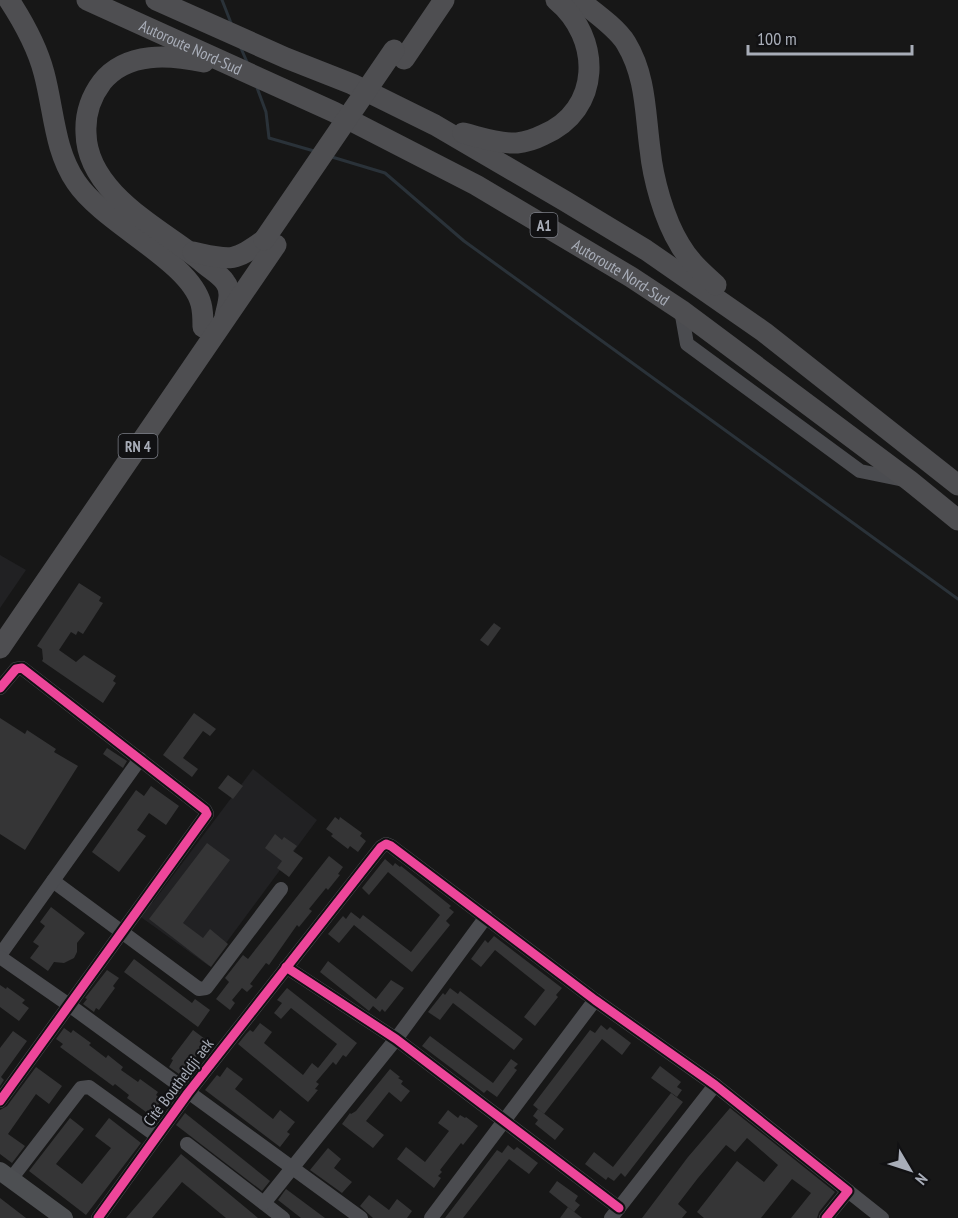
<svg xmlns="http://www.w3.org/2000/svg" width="958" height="1218" font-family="'PT Sans Narrow',sans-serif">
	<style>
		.built { fill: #212123 }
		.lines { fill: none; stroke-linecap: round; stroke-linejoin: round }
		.stream { stroke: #2a3239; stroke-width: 3 }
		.building { fill: #353536 }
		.minor { stroke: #4b4c50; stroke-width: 14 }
		.major { stroke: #4d4f52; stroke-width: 18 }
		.highway { stroke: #4e4e51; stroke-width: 21 }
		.highway-bridge { stroke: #4e4e51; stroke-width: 21 }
		.cycleway-casing { stroke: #111113; stroke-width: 13 }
		.cycleway { stroke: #ed469a; stroke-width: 9 }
		.labels { text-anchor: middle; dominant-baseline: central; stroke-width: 4.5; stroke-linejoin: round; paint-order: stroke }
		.shield { fill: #111113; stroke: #7b7e86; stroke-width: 1.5 }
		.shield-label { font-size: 15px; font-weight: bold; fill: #a8adb8 }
		.street-label { font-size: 16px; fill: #a8adb8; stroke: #111113 }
	</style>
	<rect width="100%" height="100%" fill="#171717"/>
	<g class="built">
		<polygon points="0,555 26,570 0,608"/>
		<polygon points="253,769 317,820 209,966 138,915 146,905 153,902"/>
	</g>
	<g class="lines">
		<g class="stream">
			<polyline points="222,0 231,23"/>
			<polyline points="240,46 247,62"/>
			<polyline points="256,85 266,112 269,138 314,151"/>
			<polyline points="332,157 385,173 464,241 958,599"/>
		</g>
	</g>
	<g class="building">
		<polygon points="79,583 101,597 99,601 103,603 83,634 78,631 76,635 71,632 59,650 76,662 84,655 116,676 113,681 116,683 103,703 42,661 43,659 42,649 37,646"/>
		<polygon points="494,623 501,628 488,646 480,640"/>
		<polygon points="194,713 216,729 210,736 203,731 183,758 198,769 192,777 163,755"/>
		<polygon points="0,718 25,734 27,730 56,749 54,752 78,766 25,850 0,834"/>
		<polygon points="107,748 127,761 123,768 103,754"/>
		<polygon points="228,775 243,786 233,799 218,788"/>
		<polygon points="151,786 179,806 166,825 149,813 137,830 146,836 119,872 92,852 136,790 144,796"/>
		<polygon points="335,817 339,820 340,817 362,833 360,836 366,841 358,852 350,846 348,849 331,836 333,834 326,829"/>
		<polygon points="275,834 282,840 284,837 297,846 293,851 303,858 289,877 277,868 282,861 265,848"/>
		<polygon points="207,843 230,860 183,923 203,938 210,929 228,944 211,967 149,919"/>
		<polygon points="329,856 343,867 338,874 340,875 328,890 326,888 309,909 312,911 299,927 297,925 269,965 266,963 250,984 253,986 247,992 242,988 232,1000 235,1003 230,1010 216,999 229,982 225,978 243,955 248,959"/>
		<polygon points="385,859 393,866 395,863 400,867 401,866 451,906 449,908 454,912 446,921 450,925 412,972 354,925 339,943 328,934 343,916 346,919 351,912 360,919 363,915 411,952 440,915 388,872 369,895 362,888"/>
		<polygon points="51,907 85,933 77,943 77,952 74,958 64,963 54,962 48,971 30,958 39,946 33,942 45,926 40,922"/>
		<polygon points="494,936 562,988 556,995 558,997 535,1026 524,1017 545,990 495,950 481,967 471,959 485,940 488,943"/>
		<polygon points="134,959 192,1003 195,999 210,1010 198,1027 124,972"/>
		<polygon points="328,961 376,999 391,980 404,988 385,1012 382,1009 380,1012 373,1006 369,1011 320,972"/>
		<polygon points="107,970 119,978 113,986 115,988 99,1010 96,1008 94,1012 83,1004 87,999 85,998"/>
		<polygon points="0,985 6,989 7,987 25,1000 22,1003 29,1008 19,1021 0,1007"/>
		<polygon points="287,988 357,1043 346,1057 343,1055 336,1065 333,1062 316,1082 319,1084 315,1089 318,1090 308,1102 238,1044 246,1034 250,1030 253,1032 260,1023 272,1032 264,1043 303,1075 312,1063 318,1068 337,1044 291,1008 281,1019 274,1013 282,1003 277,1000"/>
		<polygon points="450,988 458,994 460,991 523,1039 514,1050 453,1003 440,1020 428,1012 443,993 445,995"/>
		<polygon points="601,1025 607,1030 610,1027 631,1043 622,1055 602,1039 544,1114 533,1105 590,1030 595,1033"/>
		<polygon points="64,1028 71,1033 73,1030 91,1043 89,1045 106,1058 108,1055 123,1067 121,1070 138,1082 140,1079 158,1092 156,1095 162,1100 152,1113 148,1110 146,1112 127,1098 129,1095 115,1084 113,1086 60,1047 63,1044 56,1039"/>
		<polygon points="193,1030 205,1039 199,1047 202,1049 185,1071 183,1069 179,1074 169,1067 173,1060 171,1059"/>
		<polygon points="13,1031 27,1041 1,1077 4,1080 0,1086 0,1048"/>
		<polygon points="430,1036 493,1083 511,1059 518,1064 514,1068 517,1070 497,1097 487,1090 484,1093 422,1046"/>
		<polygon points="660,1066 681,1082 677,1087 682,1090 677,1097 651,1078"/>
		<polygon points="36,1067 62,1086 49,1104 36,1094 8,1134 25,1146 12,1163 0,1154 0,1110 7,1106"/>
		<polygon points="227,1067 243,1079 235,1089 273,1119 280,1110 295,1122 287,1132 290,1134 280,1147 205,1090 217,1075 220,1077"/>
		<polygon points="390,1069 400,1077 398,1078 403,1081 401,1084 410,1091 401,1102 389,1092 366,1121 384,1135 373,1148 342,1124 350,1113 351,1114 356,1111"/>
		<polygon points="671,1093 683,1102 625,1177 621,1173 614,1181 608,1177 606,1180 585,1164 594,1152 613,1167"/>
		<polygon points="730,1108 835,1192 819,1212 817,1218 791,1218 811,1193 792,1179 761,1218 704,1218 697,1212 737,1161 764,1182 778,1165 747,1138 735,1152 726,1145 698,1178 678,1204 687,1212 682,1218 642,1218 688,1157"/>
		<polygon points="538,1109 564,1129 555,1140 535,1124 538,1120 533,1116"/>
		<polygon points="448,1110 458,1118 460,1115 465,1118 466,1117 478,1126 463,1145 461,1143 440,1170 442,1172 438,1176 441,1178 434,1188 397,1159 406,1147 425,1162 449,1131 438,1123"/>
		<polygon points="185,1113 270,1181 262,1191 176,1125"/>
		<polygon points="70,1118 84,1129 56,1164 82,1184 111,1148 95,1136 109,1118 141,1143 86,1215 29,1171"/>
		<polygon points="508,1145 514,1150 517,1147 538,1163 529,1174 509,1159 463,1218 445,1218 497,1150 502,1153"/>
		<polygon points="328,1148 341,1159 334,1168 352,1182 342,1193 310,1170"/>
		<polygon points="181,1154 258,1218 226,1218 182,1182 152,1218 126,1218"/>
		<polygon points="557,1181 578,1196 575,1201 580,1205 574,1212 549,1192"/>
		<polygon points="286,1189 325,1218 301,1218 278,1200"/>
		<polygon points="369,1195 389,1210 397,1199 412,1211 407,1218 373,1218 360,1206"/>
		<polygon points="0,1198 26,1218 0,1218"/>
		<polygon points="568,1207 582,1218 560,1218"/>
	</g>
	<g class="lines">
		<g class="minor">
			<polyline points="681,310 687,344 860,471 904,480"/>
			<polyline points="0,688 16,669 22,668 205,810 207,814 0,1101"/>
			<polyline points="53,881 199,989 206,988 281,889"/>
			<polyline points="0,955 140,759"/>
			<polyline points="0,957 69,1005 361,1218"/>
			<polyline points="286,967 396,1039 619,1208"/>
			<polyline points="187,1144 283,1218"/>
			<polyline points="11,1179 81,1088 89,1087 157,1136"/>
			<polyline points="848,1191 882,1218"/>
			<polyline points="264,1203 396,1039 486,917"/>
			<polyline points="98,1218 188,1093 381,847 386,844 391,846 595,1000 715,1085 848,1191 826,1218"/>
			<polyline points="431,1218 595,1000"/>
			<polyline points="611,1218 715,1085"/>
		</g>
		<polyline class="major" points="0,1171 64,1218"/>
		<g class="highway">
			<path d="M 9,0 C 24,23 37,46 44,73 C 54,110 54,150 76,182 C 104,224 190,261 201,304 C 203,311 203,320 203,327"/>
			<path id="s1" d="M 87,0 L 334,112 L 476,185 L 631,277 L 681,310 L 910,481 L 958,520"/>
			<polyline points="156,0 286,58 352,84 435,125 565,201 646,250 764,332 958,485"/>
			<path d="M 579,0 C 594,12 617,28 626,43 C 646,76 645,112 650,149 C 653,179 664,219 680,245 C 689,261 703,273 716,285"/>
			<polyline points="404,59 444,0"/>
			<path d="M 204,62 C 170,55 127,51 102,82 C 90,98 85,114 86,133 C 87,193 160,228 201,261 C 208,268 220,274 225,282 C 233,292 227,306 225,317"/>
			<path d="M 463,133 C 480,137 499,144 517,143 C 526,142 535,139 543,135 C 602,110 602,38 556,0"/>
			<path d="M 193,252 C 230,260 233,263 264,240"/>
			<polyline points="0,648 276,245"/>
		</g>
		<polyline class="highway-bridge" points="264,240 394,50"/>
		<g class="cycleway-casing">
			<g id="cycleway">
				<polyline points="0,688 16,669 22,668 205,810 207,814 0,1101"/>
				<polyline points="286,967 396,1039 619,1208"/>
				<polyline points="98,1218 188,1093 381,847 386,844 391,846 595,1000 715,1085 848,1191 826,1218"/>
			</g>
		</g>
		<use href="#cycleway" class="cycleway"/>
	</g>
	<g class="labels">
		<g class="shield">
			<rect x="530.5" y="213" width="27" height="24" rx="4.5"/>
			<rect x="118.5" y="434" width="39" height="24" rx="4.5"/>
		</g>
		<g class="shield-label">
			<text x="544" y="225">A1</text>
			<text x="138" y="446">RN 4</text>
		</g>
		<g class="street-label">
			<text stroke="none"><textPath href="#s1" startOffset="114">Autoroute Nord-Sud</textPath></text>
			<text stroke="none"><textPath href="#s1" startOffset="600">Autoroute Nord-Sud</textPath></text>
			<text transform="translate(178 1082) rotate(-53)">Cité Boutheldji aek</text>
		</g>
	</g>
	<g transform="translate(910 1170) rotate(129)" stroke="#111113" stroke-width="4.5" paint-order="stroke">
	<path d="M0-4.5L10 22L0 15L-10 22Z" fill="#a8adb8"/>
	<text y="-9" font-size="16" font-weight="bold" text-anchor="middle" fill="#a8adb8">N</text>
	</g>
	<path d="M748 45v9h164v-9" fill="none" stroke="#a8adb8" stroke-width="3"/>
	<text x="757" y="45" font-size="18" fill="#a8adb8" stroke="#111113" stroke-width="4.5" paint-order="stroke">100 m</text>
</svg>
